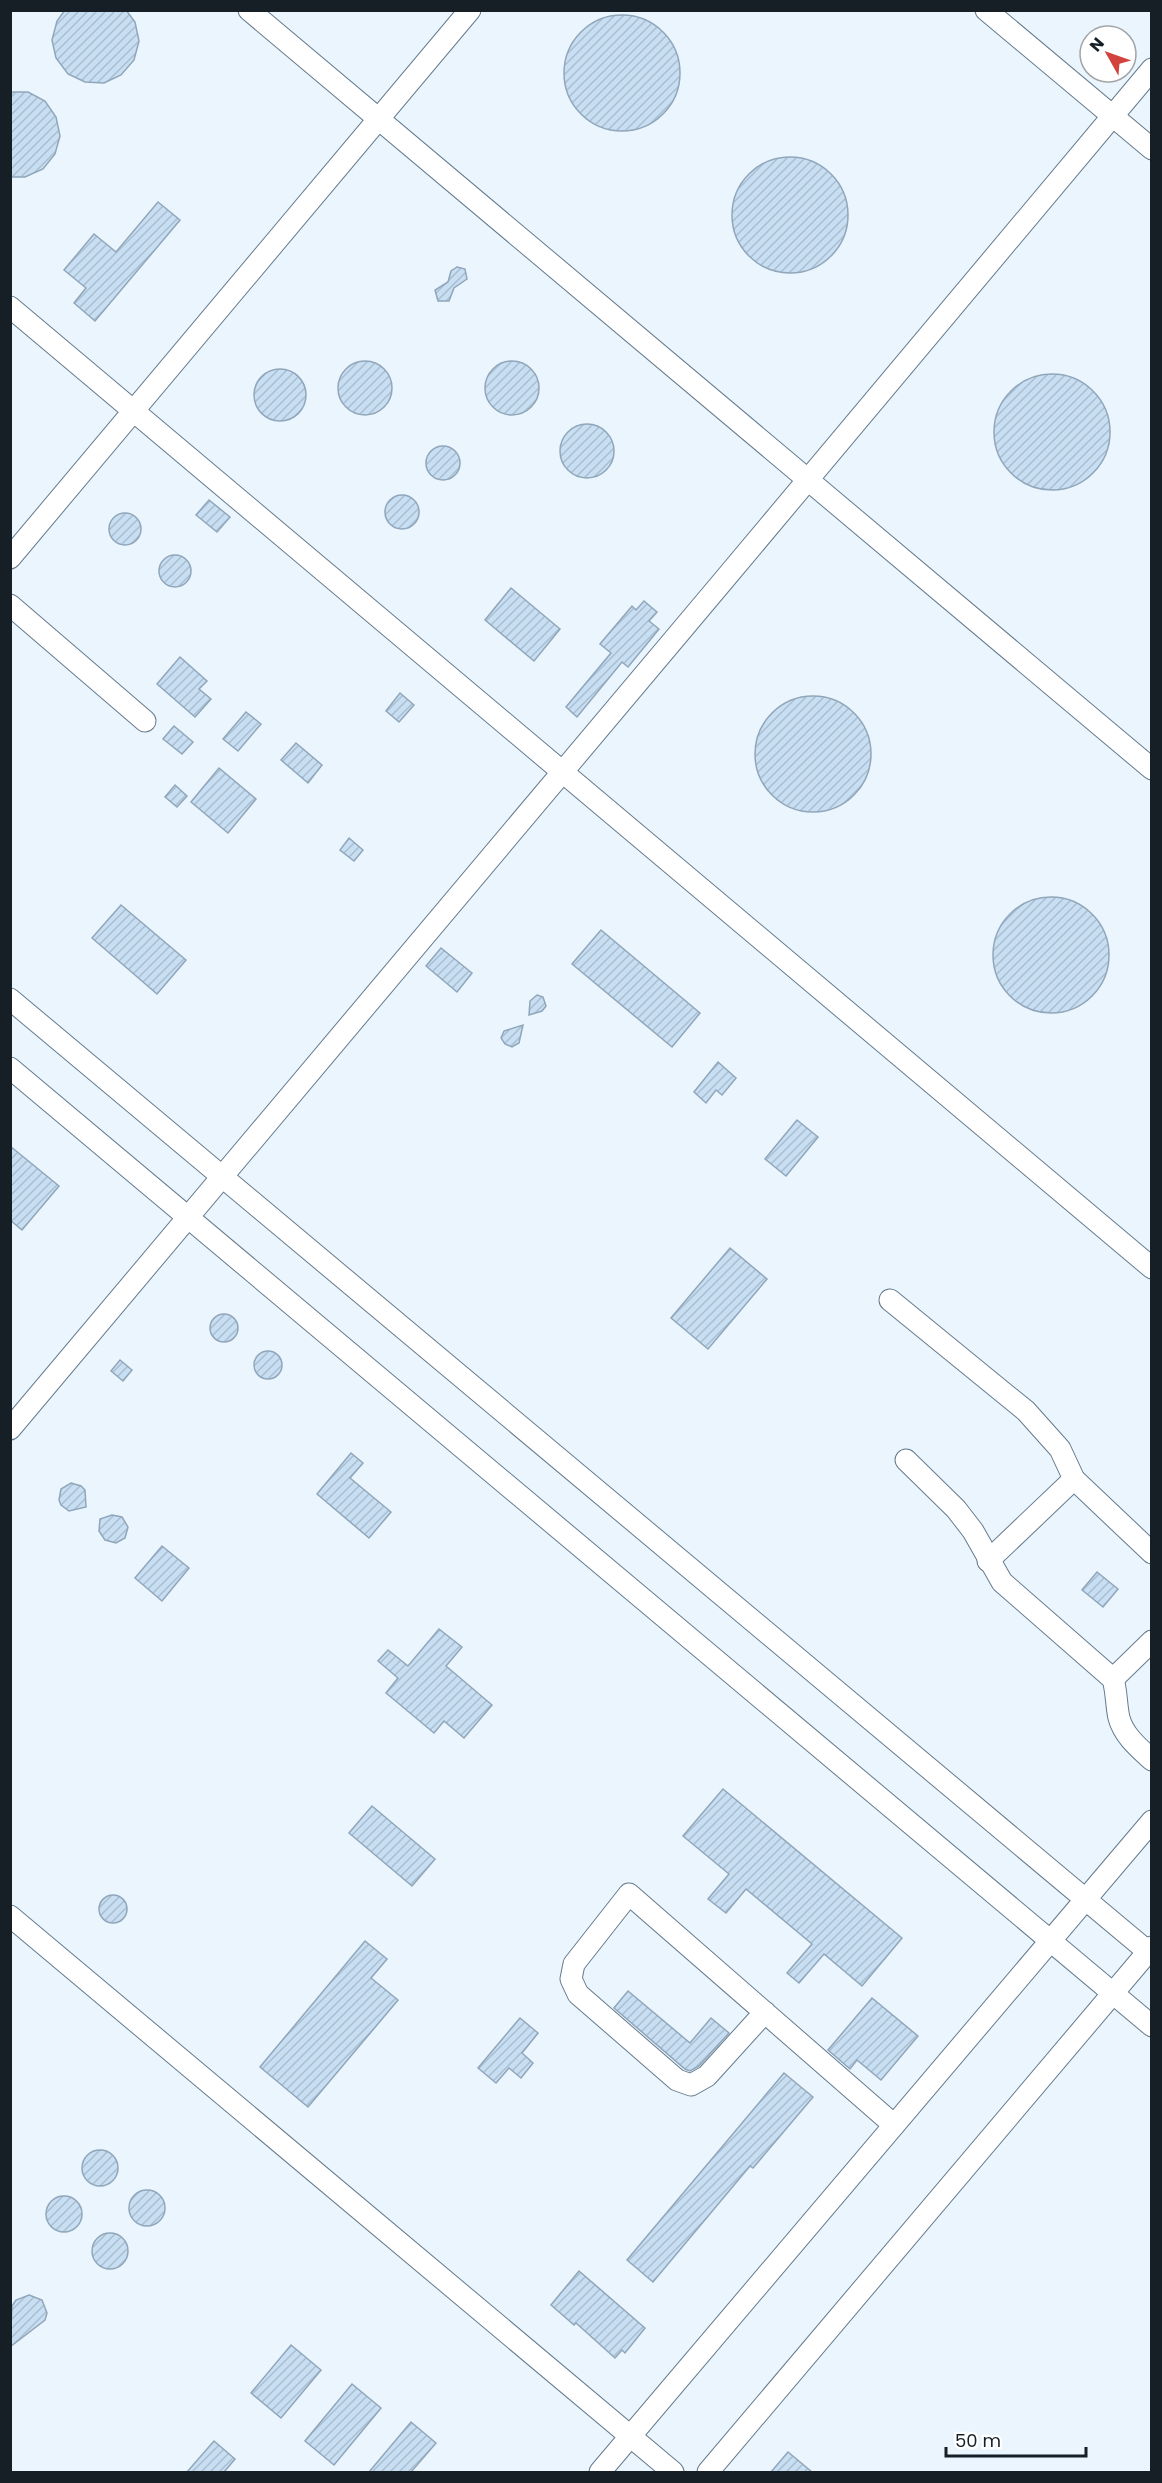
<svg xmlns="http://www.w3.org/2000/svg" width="1162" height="2483" font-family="Poppins,sans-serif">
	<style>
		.building { fill: url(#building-hatch); stroke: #90a6ba; stroke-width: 1.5 }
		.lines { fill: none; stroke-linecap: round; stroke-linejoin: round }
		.minor-casing { stroke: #657b8d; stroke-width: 23 }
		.minor { stroke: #fff; stroke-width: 21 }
	</style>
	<defs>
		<pattern id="building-hatch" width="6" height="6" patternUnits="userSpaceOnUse" patternTransform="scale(1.5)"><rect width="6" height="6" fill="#c7def3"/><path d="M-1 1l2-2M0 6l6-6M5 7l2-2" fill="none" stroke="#aabed0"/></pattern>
	</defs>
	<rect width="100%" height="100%" fill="#ebf5fd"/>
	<g class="building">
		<polygon points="65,10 126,10 135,22 139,41 134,60 121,75 104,83 85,82 68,74 56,58 52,40 57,21"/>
		<circle cx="622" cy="73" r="58"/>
		<polygon points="10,92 28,92 45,101 56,117 60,136 55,154 43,169 25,177 10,177"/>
		<circle cx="790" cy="215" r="58"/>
		<polygon points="158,202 180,220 95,321 74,303 86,288 64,270 94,234 116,252"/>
		<polygon points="457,267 465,269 467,279 454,288 449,301 438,301 435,290 448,282 451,271"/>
		<circle cx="512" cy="388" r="27"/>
		<circle cx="365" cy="388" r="27"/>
		<circle cx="280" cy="395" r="26"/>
		<circle cx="1052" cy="432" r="58"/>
		<circle cx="587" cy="451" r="27"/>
		<circle cx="443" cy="463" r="17"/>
		<circle cx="402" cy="512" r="17"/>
		<polygon points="209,500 230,517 217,532 196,515"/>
		<circle cx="125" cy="529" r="16"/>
		<circle cx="175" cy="571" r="16"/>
		<polygon points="511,588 560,629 534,661 485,620"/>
		<polygon points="644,601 657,612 649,621 659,629 628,667 622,662 577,717 566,707 611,653 600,644 632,606 636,610"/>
		<polygon points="180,657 207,681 199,689 211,699 195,717 157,684"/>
		<polygon points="400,693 414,705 399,722 386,711"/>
		<circle cx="813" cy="754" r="58"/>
		<polygon points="246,712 261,724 238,751 223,739"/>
		<polygon points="174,726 193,742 182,754 163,739"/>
		<polygon points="296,743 322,765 308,783 281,760"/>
		<polygon points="219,768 256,799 228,833 191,802"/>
		<polygon points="175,785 187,796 177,807 165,797"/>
		<polygon points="349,838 363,850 354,861 340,850"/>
		<circle cx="1051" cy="955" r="58"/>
		<polygon points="121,905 186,960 157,994 92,938"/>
		<polygon points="601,930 700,1013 672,1047 572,964"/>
		<polygon points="441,948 472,973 457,992 426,966"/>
		<polygon points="537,995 543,997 546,1006 542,1011 529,1015 530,1001"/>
		<polygon points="523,1025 519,1043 512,1047 505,1044 501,1038 504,1031"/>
		<polygon points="718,1062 736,1078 722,1095 716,1090 706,1103 694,1092"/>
		<polygon points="797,1120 818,1137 786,1176 765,1159"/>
		<polygon points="10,1146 59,1186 22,1230 10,1220"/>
		<polygon points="730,1248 767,1279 708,1349 671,1318"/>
		<circle cx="224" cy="1328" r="14"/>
		<circle cx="268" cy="1365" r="14"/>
		<polygon points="120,1360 132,1370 123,1381 111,1371"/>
		<polygon points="351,1453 363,1463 350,1478 391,1512 369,1538 317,1494"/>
		<polygon points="71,1483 81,1486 85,1490 86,1507 69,1511 61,1505 59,1500 61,1489"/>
		<polygon points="112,1515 122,1517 128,1527 125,1538 116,1543 105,1540 99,1531 100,1519"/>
		<polygon points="162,1546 189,1568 162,1601 135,1578"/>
		<polygon points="1097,1572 1118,1589 1103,1607 1082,1590"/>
		<polygon points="439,1629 462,1647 446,1666 492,1705 464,1738 444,1721 434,1733 386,1693 398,1678 378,1661 388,1650 408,1666"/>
		<polygon points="723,1789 902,1938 862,1986 824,1954 799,1983 787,1973 812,1944 746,1889 726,1913 708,1899 729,1874 683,1836"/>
		<polygon points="372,1806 435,1859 412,1886 349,1833"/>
		<circle cx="113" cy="1909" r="14"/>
		<polygon points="365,1941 387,1959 371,1978 398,2000 308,2107 260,2067"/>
		<polygon points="628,1991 690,2043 711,2018 729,2033 699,2066 690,2071 685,2069 614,2008"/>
		<polygon points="872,1998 918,2036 881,2080 857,2060 850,2069 828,2050"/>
		<polygon points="520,2018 538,2033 522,2053 533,2063 521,2078 509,2068 496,2083 478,2068"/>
		<polygon points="784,2073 813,2097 753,2168 750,2166 653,2282 627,2260"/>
		<circle cx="100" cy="2168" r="18"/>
		<circle cx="147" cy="2208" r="18"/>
		<circle cx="64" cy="2214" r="18"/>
		<circle cx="110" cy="2251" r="18"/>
		<polygon points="579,2271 645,2328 625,2353 622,2350 615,2358 576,2323 574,2325 551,2305"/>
		<polygon points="29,2295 42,2300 47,2313 45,2320 10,2347 12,2306 16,2300"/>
		<polygon points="291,2345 321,2370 281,2418 251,2393"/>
		<polygon points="352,2384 381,2408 334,2465 305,2441"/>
		<polygon points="411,2422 436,2443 411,2472 369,2472"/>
		<polygon points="214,2441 235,2459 224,2472 187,2472"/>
		<polygon points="788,2452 812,2472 771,2472"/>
	</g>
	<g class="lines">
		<g class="minor-casing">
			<g id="minor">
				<polyline points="249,10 1152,769"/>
				<polyline points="986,10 1152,149"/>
				<polyline points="10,307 1152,1268"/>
				<polyline points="10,558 470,10"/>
				<polyline points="10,605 145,721"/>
				<polyline points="10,999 1152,1955"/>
				<polyline points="10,1068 1152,2026"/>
				<polyline points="890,1300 1026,1411 1060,1449 1074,1479 1152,1553"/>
				<path d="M 10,1429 C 392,976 772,523 1152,69"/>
				<path d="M 906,1460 L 956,1509 L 973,1531 L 1002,1582 L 1113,1679 C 1117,1693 1116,1705 1119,1718 C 1124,1736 1139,1748 1152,1760"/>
				<polyline points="988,1561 1074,1479"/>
				<polyline points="1113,1679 1152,1641"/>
				<polyline points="10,1916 673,2472"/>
				<polyline points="765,2012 707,2076 691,2085 677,2080 578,1994 571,1979 574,1964 629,1894 894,2125"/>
				<polyline points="600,2472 1152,1821"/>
				<polyline points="708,2472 1152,1947"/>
			</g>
		</g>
		<use href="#minor" class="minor"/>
	</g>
	<rect width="1162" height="2483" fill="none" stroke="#161f26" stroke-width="24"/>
	<g transform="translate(1108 54) rotate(310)"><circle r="28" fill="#ffffff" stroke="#a2a5a8" stroke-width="1.5"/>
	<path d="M0-4.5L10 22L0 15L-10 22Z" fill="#d1433c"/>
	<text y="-9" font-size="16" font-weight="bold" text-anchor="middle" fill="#161f26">N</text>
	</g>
	<path d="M946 2447v9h140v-9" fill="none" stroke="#161f26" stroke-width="3"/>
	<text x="955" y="2447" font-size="18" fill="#161f26" stroke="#ffffff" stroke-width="4.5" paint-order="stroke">50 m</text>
</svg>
